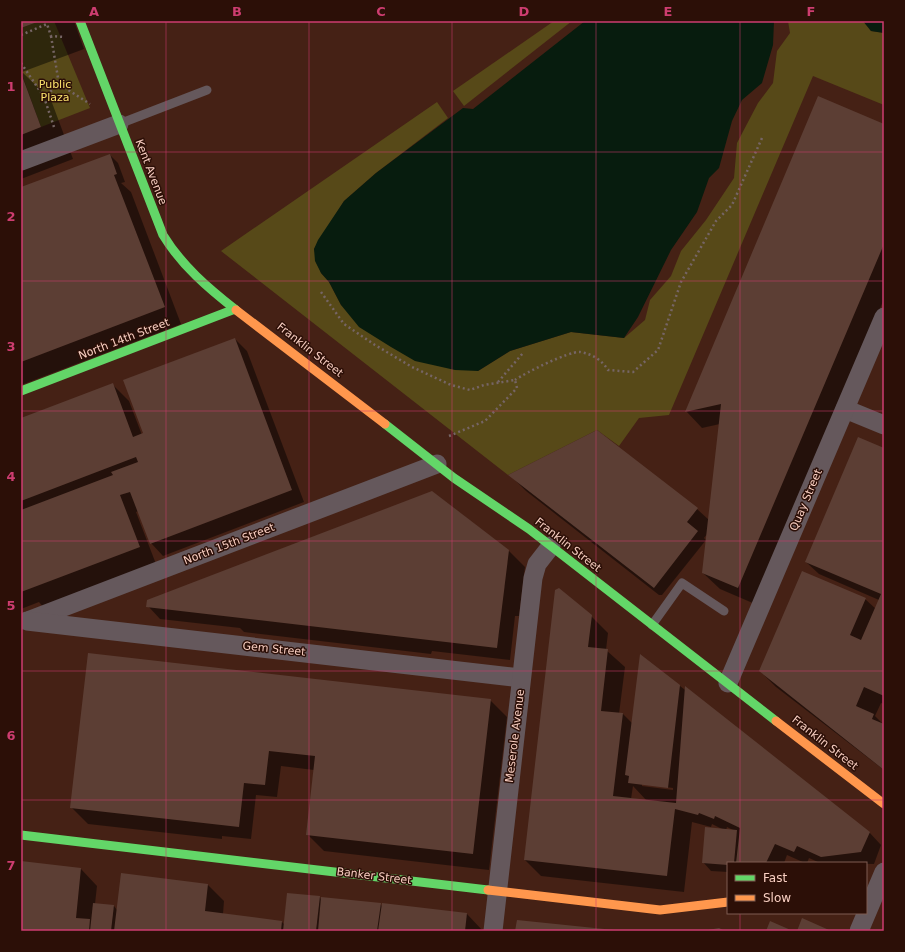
<svg xmlns="http://www.w3.org/2000/svg" width="905" height="952" font-family="'DejaVu Sans',sans-serif">
	<style>
		.green { fill: #574918 }
		.water { fill: #071c0e }
		.shadow { fill: #0007; fill-rule: evenodd }
		.building { fill: #5c3e34 }
		.lines { fill: none; stroke-linecap: round; stroke-linejoin: round }
		.path { stroke: #766565; stroke-width: 2.5; stroke-dasharray: 2 3; stroke-linecap: butt }
		.lane { stroke: #65585c; stroke-width: 9 }
		.street { stroke: #65585c; stroke-width: 19 }
		.fast { stroke: #63d668; stroke-width: 9 }
		.slow { stroke: #ff974d; stroke-width: 9 }
		.grid { fill: none; stroke: #cd3d70; stroke-width: 1; stroke-opacity: 0.55 }
		.labels { text-anchor: middle; dominant-baseline: central; stroke-width: 3; stroke-linejoin: round; paint-order: stroke }
		.park-label { font-size: 11px; fill: #fae26c; stroke: #2c0f07 }
		.street-label { font-size: 11px; fill: #f9cfc2; stroke: #2c0f07 }
		.neatline { fill: none; stroke: #cd3d70; stroke-width: 1.5 }
		.grid-label { font-size: 13px; text-anchor: middle; font-weight: bold; fill: #cd3d70 }
	</style>
	<rect width="100%" height="100%" fill="#452115"/>
	<g class="green">
		<polygon points="40,21 54,21 90,108 41,127 21,72 21,28"/>
		<polygon points="554,21 572,21 464,106 453,91"/>
		<polygon points="788,21 863,21 871,31 884,33 884,105 813,76 669,415 639,418 619,446 597,430 508,475 221,251 437,102 448,118 376,173 344,201 314,249 321,273 329,282 341,305 478,371 510,351 571,332 624,338 645,320 650,300 671,276 681,251 706,220 734,178 737,143 758,103 773,83 777,51 790,33"/>
	</g>
	<g class="water">
		<polygon points="585,21 774,21 773,45 762,83 742,100 732,121 719,168 709,178 697,212 671,250 638,317 624,338 571,332 510,351 478,371 455,370 415,361 391,347 359,327 341,305 329,282 321,273 315,261 314,249 318,240 344,201 376,173 463,108 473,109"/>
		<polygon points="863,21 884,21 884,33 871,31"/>
	</g>
	<g class="shadow">
		<polygon points="21,21 74,21 84,49 22,72 51,100 73,159 21,179"/>
		<polygon points="884,125 884,299 755,604 720,589 703,573 708,533 704,538 706,540 662,595 659,595 526,491 510,475 697,509 709,520 720,424 702,428 686,411"/>
		<polygon points="110,155 118,163 125,182 121,183 131,192 181,324 21,385 21,188"/>
		<polygon points="235,339 247,351 304,502 163,556 151,543 139,511 136,512 156,564 43,607 39,602 21,609 21,419 113,385 129,401 142,435"/>
		<polygon points="884,449 884,704 881,703 875,716 884,725 884,770 776,687 760,671 865,599 876,609 879,600 819,574 806,562"/>
		<polygon points="508,550 525,567 519,616 515,616 510,660 432,651 431,654 244,632 240,628 160,619 148,606"/>
		<path d="M 591,616 L 608,633 L 606,650 L 625,667 L 619,714 L 623,714 L 633,724 L 680,686 L 869,832 L 881,845 L 874,864 L 820,863 L 809,858 L 807,863 L 805,863 L 787,855 L 784,863 L 728,863 L 728,872 L 711,871 L 703,862 L 722,829 L 712,824 L 711,827 L 692,822 L 684,892 L 541,876 L 525,860 ZM 642,784 L 673,788 L 673,790 L 642,786 ZM 633,786 L 647,801 L 631,799 ZM 727,827 L 733,830 L 726,830 Z"/>
		<polygon points="89,654 490,700 507,717 489,870 324,851 307,834 314,770 281,766 277,797 256,795 251,839 222,836 222,839 88,824 71,807"/>
		<polygon points="21,862 81,869 97,886 95,904 114,906 117,910 208,885 224,901 223,914 282,922 285,925 319,897 322,900 380,904 382,906 467,914 483,931 21,931"/>
	</g>
	<g class="building">
		<polygon points="21,21 40,21 21,28"/>
		<polygon points="21,73 41,127 21,135"/>
		<polygon points="818,96 884,124 884,244 738,588 702,573 721,404 685,412"/>
		<polygon points="110,154 117,174 114,175 165,307 21,362 21,187"/>
		<polygon points="235,338 292,490 150,544 130,492 120,495 140,547 21,592 21,510 113,475 111,472 138,462 136,457 21,501 21,418 113,383 133,437 143,433 123,380"/>
		<polygon points="597,430 698,508 687,522 698,531 654,588 508,475"/>
		<polygon points="858,437 884,448 884,696 864,687 856,706 874,714 872,719 884,724 884,770 759,671 802,571 866,598 850,635 861,640 881,594 805,562"/>
		<polygon points="432,491 509,550 497,648 146,607 147,600"/>
		<polygon points="559,588 592,615 588,647 608,649 601,711 623,713 613,796 676,803 685,686 870,832 861,852 821,857 797,846 794,852 775,844 766,863 736,863 740,828 715,816 714,819 699,813 698,815 675,809 667,876 524,860 555,590"/>
		<polygon points="88,653 491,699 473,854 306,835 315,756 269,751 265,785 244,783 239,827 70,808"/>
		<polygon points="640,654 680,685 668,788 628,783 629,776 625,775"/>
		<polygon points="705,827 737,830 734,863 728,863 728,865 702,863"/>
		<polygon points="21,861 81,868 76,918 90,919 89,931 21,931"/>
		<polygon points="121,873 208,884 205,911 282,921 281,931 114,931"/>
		<polygon points="287,893 320,896 316,931 283,931"/>
		<polygon points="321,897 381,903 377,931 318,931"/>
		<polygon points="93,903 114,905 111,931 90,931"/>
		<polygon points="382,903 467,913 465,931 378,931"/>
		<polygon points="802,918 829,930 828,931 797,931"/>
		<polygon points="517,920 614,930 614,931 515,931"/>
		<polygon points="770,921 793,931 766,931"/>
		<polygon points="719,928 725,931 708,931 708,930"/>
	</g>
	<g class="lines">
		<g class="path">
			<polyline points="21,35 47,24 51,36 65,37"/>
			<polyline points="51,36 59,84 90,104"/>
			<polyline points="21,63 44,97"/>
			<polyline points="54,127 44,97 59,84"/>
			<polyline points="321,292 344,324 375,345 412,367 451,385 470,390 484,385 515,380 517,388 485,421 449,436"/>
			<path d="M 515,380 C 525,373 569,351 580,352 C 592,354 602,360 608,370 L 633,372 L 658,350 L 681,282 L 716,221 L 732,205 L 762,138"/>
			<polyline points="498,382 523,353"/>
		</g>
		<g class="lane">
			<polyline points="119,124 207,90"/>
			<polyline points="652,625 682,583 724,611"/>
		</g>
		<g class="street">
			<polyline points="21,161 119,124"/>
			<polyline points="845,409 884,425"/>
			<polyline points="30,620 437,464"/>
			<polyline points="27,621 521,678"/>
			<polyline points="728,683 884,317"/>
			<polyline points="493,931 533,578 537,564 551,546"/>
			<polyline points="859,931 884,872"/>
		</g>
		<g class="fast">
			<path d="M 80,21 L 163,235 C 182,266 208,288 236,310"/>
			<polyline points="21,391 235,309"/>
			<polyline points="385,424 454,478 529,529 776,721"/>
			<polyline points="21,835 488,890"/>
		</g>
		<g class="slow">
			<polyline points="236,310 385,424"/>
			<polyline points="776,721 884,804"/>
			<polyline points="488,890 660,910 728,902"/>
		</g>
	</g>
	<path class="grid" d="M 166,21 L 166,931M 309,21 L 309,931M 452,21 L 452,931M 596,21 L 596,931M 740,21 L 740,863M 21,152 L 884,152M 21,281 L 884,281M 21,411 L 884,411M 21,541 L 884,541M 21,671 L 884,671M 21,800 L 884,800M 740,913 L 740,931"/>
	<g class="labels">
		<g class="park-label">
			<text x="55" y="84">Public<tspan x="55" dy="13">Plaza</tspan></text>
		</g>
		<g class="street-label">
			<text transform="translate(151 172) rotate(69)">Kent Avenue</text>
			<text transform="translate(124 339) rotate(-21)">North 14th Street</text>
			<text transform="translate(310 350) rotate(38)">Franklin Street</text>
			<text transform="translate(806 500) rotate(-67)">Quay Street</text>
			<text transform="translate(229 544) rotate(-21)">North 15th Street</text>
			<text transform="translate(568 545) rotate(38)">Franklin Street</text>
			<text transform="translate(274 649) rotate(6)">Gem Street</text>
			<text transform="translate(515 736) rotate(-83)">Meserole Avenue</text>
			<text transform="translate(825 743) rotate(38)">Franklin Street</text>
			<text transform="translate(374 876) rotate(7)">Banker Street</text>
		</g>
	</g>
	<rect width="905" height="952" fill="none" stroke="#2c0f07" stroke-width="44"/>
	<rect x="727" y="862" width="140" height="52" fill="#2c0f07" stroke="#7e5c52"/>
	<rect x="735" y="875" width="20" height="6" fill="#63d668" stroke="#7e5c52"/>
	<text x="763" y="882" font-size="12" fill="#f9cfc2">Fast</text>
	<rect x="735" y="895" width="20" height="6" fill="#ff974d" stroke="#7e5c52"/>
	<text x="763" y="902" font-size="12" fill="#f9cfc2">Slow</text>
	<rect x="22" y="22" width="861" height="908" class="neatline"/>
	<g class="grid-label">
		<text x="94" y="16">A</text>
		<text x="237" y="16">B</text>
		<text x="381" y="16">C</text>
		<text x="524" y="16">D</text>
		<text x="668" y="16">E</text>
		<text x="811" y="16">F</text>
		<text x="11" y="91">1</text>
		<text x="11" y="221">2</text>
		<text x="11" y="351">3</text>
		<text x="11" y="481">4</text>
		<text x="11" y="610">5</text>
		<text x="11" y="740">6</text>
		<text x="11" y="870">7</text>
	</g>
</svg>
